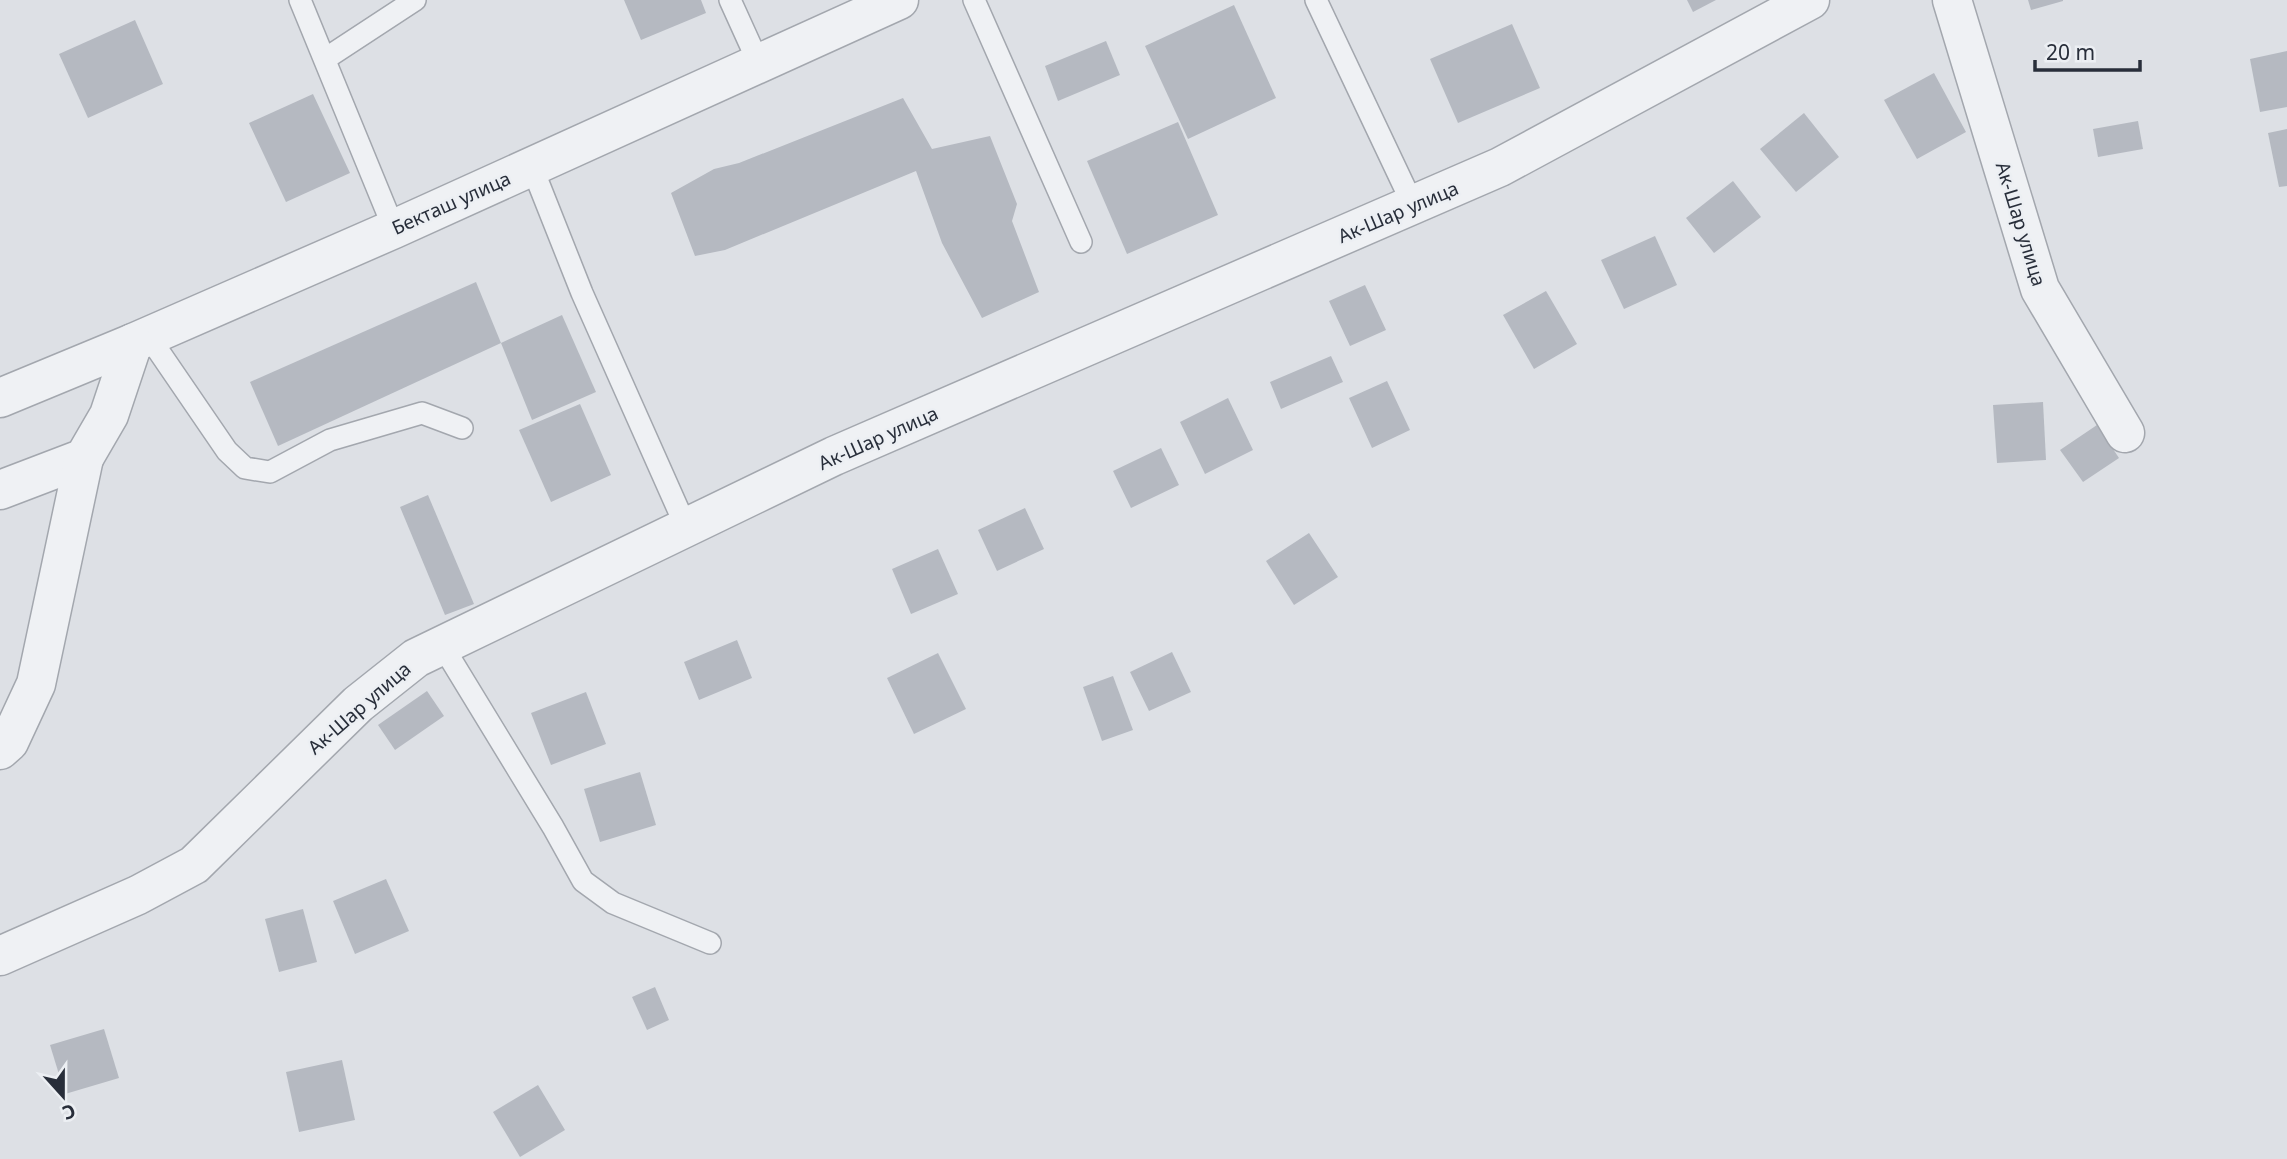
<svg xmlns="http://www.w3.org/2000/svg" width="2287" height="1159" font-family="'Noto Sans',sans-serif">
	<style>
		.building { fill: #b5b9c1 }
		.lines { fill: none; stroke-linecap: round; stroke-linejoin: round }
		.service-casing { stroke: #a3a7ae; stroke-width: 24 }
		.minor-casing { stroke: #a3a7ae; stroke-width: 41 }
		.tertiary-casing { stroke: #a3a7ae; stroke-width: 41 }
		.service { stroke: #eff1f4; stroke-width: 21 }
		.minor { stroke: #eff1f4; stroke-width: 38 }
		.tertiary { stroke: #eff1f4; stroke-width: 38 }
		.labels { text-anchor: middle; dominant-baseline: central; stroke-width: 5; stroke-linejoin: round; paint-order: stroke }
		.street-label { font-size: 19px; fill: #282e3a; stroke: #eceff3 }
	</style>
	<rect width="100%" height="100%" fill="#dde0e5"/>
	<g class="building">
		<polygon points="624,0 701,0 706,13 641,40"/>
		<polygon points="1687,0 1716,0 1693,12"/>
		<polygon points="2028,0 2063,0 2063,1 2031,10"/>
		<polygon points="1234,5 1276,98 1188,139 1145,46"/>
		<polygon points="135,20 163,84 88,118 59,54"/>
		<polygon points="1512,24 1540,88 1458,123 1430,59"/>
		<polygon points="1106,41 1120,75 1058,101 1045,66"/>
		<polygon points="2287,51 2287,107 2260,112 2250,59"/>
		<polygon points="1934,73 1966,132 1917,159 1884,100"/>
		<polygon points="313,94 350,173 286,202 249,123"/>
		<polygon points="903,98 932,149 990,136 1017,204 1012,221 1039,292 982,318 942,243 916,171 725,250 695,256 671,193 714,169 739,163"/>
		<polygon points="1804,113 1839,157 1796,192 1760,149"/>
		<polygon points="2138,121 2143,149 2098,157 2093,129"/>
		<polygon points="1178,122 1218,215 1127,254 1087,161"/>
		<polygon points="2287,129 2287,186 2279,187 2268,133"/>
		<polygon points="1733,181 1761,217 1714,253 1686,218"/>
		<polygon points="1655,236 1677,285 1624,309 1601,260"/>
		<polygon points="476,282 501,343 278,446 250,382"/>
		<polygon points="1365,285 1386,330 1350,346 1329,301"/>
		<polygon points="1546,291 1577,344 1534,369 1503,315"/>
		<polygon points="562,315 596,392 532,420 501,343"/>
		<polygon points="1331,356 1343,382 1281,409 1270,382"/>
		<polygon points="1387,381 1410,430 1372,448 1349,398"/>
		<polygon points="1228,398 1253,450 1205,474 1180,422"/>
		<polygon points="2043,402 2046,460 1997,463 1993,405"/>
		<polygon points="580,404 611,475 551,502 519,430"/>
		<polygon points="2097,425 2119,458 2083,482 2060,450"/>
		<polygon points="1161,448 1179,485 1131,508 1113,471"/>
		<polygon points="428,495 474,604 445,615 400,507"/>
		<polygon points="1025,508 1044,549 997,571 978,530"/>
		<polygon points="1309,533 1338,577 1294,605 1266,561"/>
		<polygon points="938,549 958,594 911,614 892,569"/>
		<polygon points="737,640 752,678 699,700 684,662"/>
		<polygon points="1172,652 1191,692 1149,711 1130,672"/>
		<polygon points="938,653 966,709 914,734 887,678"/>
		<polygon points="1113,676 1133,730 1102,741 1083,687"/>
		<polygon points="427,691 444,716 395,750 378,725"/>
		<polygon points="586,692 606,744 551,765 531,713"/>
		<polygon points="640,772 656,825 600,842 584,789"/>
		<polygon points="386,879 409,931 355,954 333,901"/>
		<polygon points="303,909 317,962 279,972 265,919"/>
		<polygon points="655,987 669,1020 647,1030 632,997"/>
		<polygon points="104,1029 119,1078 65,1094 50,1045"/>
		<polygon points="342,1060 355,1120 299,1132 286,1072"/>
		<polygon points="538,1085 565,1130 520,1157 493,1112"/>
	</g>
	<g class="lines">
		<g class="service-casing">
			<g id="service">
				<polyline points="300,0 394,229"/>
				<polyline points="730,0 759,64"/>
				<polyline points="974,0 1081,242"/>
				<polyline points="1316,0 1413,205"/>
				<polyline points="325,59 415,0"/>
				<polyline points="532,167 582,293 686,527"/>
				<polyline points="149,337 227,451 245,468 270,472 330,440 422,413 462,428"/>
				<polyline points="442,645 553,827 583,881 613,903 710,943"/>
			</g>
		</g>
		<g class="minor-casing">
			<g id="minor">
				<polyline points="1952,0 2040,289 2125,433"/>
				<polyline points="0,490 84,458 109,415 133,343 394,229 899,0"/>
				<polyline points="0,750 9,742 36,684 84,458"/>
				<polyline points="0,956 138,895 194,865 358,704 416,658 834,456 1500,167 1810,0"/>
			</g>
		</g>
		<g class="tertiary-casing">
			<polyline id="tertiary" points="0,398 133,343"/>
		</g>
		<use href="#service" class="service"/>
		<use href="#minor" class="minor"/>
		<use href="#tertiary" class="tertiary"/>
	</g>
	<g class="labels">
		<g class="street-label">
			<text transform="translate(451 203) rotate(-24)">Бекташ улица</text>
			<text transform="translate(1398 212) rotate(-23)">Ак-Шар улица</text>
			<text transform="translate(2021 224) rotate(73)">Ак-Шар улица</text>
			<text transform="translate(878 438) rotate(-24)">Ак-Шар улица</text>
			<text transform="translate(359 708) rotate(-41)">Ак-Шар улица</text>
		</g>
	</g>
	<g transform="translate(63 1096) rotate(159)" stroke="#eceff3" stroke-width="5" paint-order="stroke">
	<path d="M0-5L12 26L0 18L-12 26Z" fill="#282e3a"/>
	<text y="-10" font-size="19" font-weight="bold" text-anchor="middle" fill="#282e3a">С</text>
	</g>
	<path d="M2035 60v10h105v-10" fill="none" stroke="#282e3a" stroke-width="3.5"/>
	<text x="2046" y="60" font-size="21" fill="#282e3a" stroke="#eceff3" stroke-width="5" paint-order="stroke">20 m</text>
</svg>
